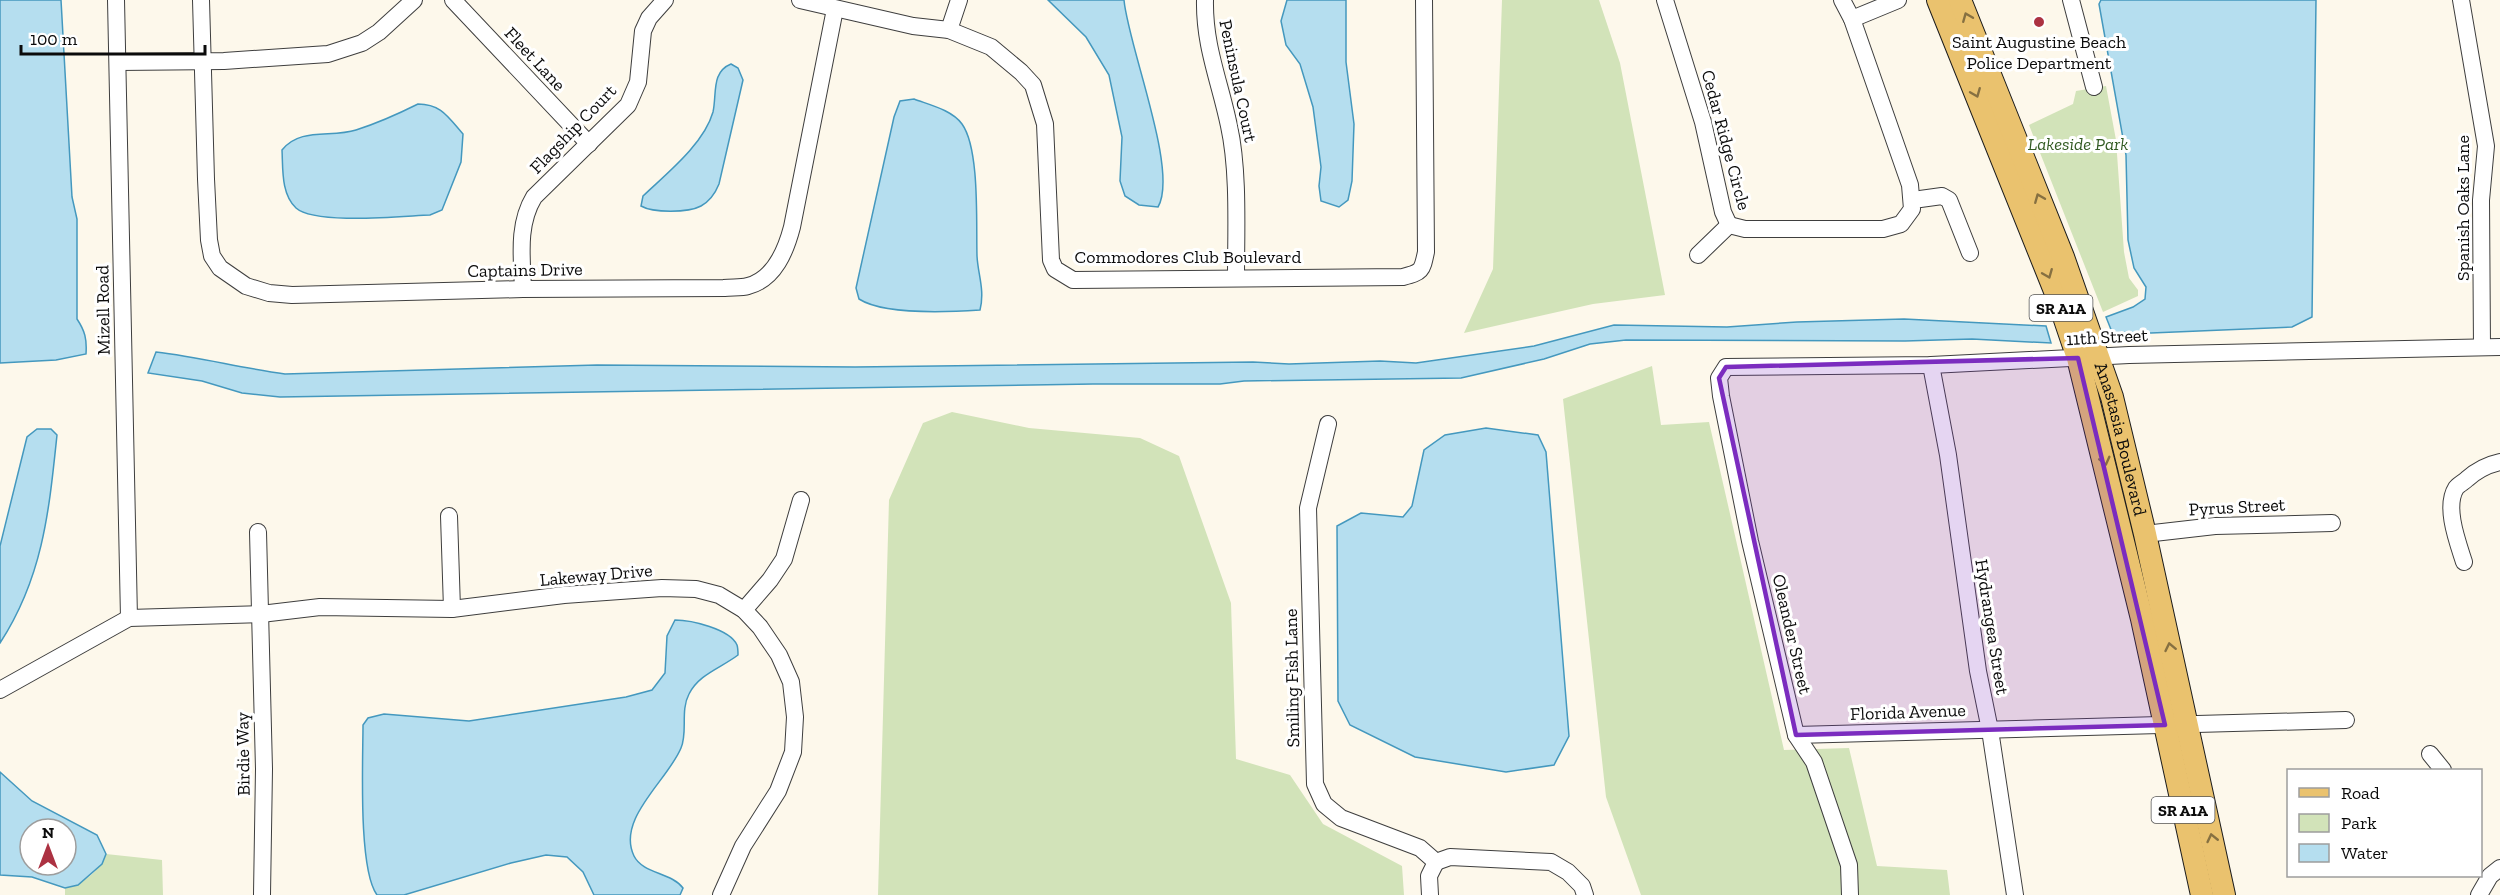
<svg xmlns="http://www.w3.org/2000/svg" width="2500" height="895" font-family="'Zilla Slab',serif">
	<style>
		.green { fill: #d2e3b9 }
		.water { fill: #b5deef; stroke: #4498be; stroke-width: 1.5; fill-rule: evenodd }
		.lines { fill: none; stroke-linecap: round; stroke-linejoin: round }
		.minor-casing { stroke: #3e3e3e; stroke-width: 18 }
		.major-casing { stroke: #1c1c1c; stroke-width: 24 }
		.minor { stroke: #fff; stroke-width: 16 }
		.major { stroke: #eac26e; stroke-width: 22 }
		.oneway { stroke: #867041 }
		.marked { fill: #7b2cbf; fill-opacity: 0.2; stroke: #7b2cbf; stroke-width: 4.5; stroke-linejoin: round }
		.poi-dot { fill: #ac3242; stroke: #fff; stroke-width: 2 }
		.labels { text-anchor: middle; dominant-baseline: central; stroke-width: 6; stroke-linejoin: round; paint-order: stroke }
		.shield { fill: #fff; stroke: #545454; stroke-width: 1.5 }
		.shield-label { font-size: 16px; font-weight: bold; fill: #0b0b0b }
		.poi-label { font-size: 18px; fill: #0b0b0b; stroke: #fff }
		.street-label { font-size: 18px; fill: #0b0b0b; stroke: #fff }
		.park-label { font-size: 18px; font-style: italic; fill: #335b23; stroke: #fff }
	</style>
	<rect width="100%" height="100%" fill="#fdf8eb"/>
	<g class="green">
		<polygon points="1502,0 1599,0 1620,63 1665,295 1593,304 1464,333 1493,269"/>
		<polygon points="2106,86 2116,140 2124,252 2129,278 2138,290 2138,296 2103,312 2029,125 2073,104 2076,91"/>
		<polygon points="1652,366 1661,425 1709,422 1784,750 1849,748 1877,866 1947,870 1950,895 1641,895 1606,797 1563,399"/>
		<polygon points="952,412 1029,428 1140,438 1179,456 1231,603 1236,759 1290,775 1323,824 1402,866 1404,895 878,895 889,500 923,423"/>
		<path d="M 106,854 L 162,860 L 163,895 L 65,895 L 65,888 C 83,884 100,871 106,854 Z"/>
	</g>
	<g class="water">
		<path d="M 0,0 L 61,0 L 72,197 L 77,219 L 77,319 C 85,331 87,339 86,354 L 56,360 L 0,363 Z"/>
		<path d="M 1048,0 L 1124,0 C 1128,46 1179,171 1158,207 L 1139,205 L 1125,196 L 1120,181 L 1122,137 L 1109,75 L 1086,37 Z"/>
		<polygon points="1287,0 1346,0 1346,62 1354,124 1352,181 1348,200 1339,207 1321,201 1319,186 1321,167 1313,107 1300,64 1286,45 1281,21"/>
		<polygon points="2101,0 2316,0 2312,317 2292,327 2151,333 2112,332 2106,317 2133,307 2145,299 2146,287 2134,268 2128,240 2126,155 2099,4"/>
		<path d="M 731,64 L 738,68 L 743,80 L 719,184 C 715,194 710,201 701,206 C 688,213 653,213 641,206 L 643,196 C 666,174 704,144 713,112 C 717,94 711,72 731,64 Z"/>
		<path d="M 914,99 C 930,105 952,110 962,124 C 980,149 976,224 977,256 C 978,275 985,290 980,310 C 950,312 884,315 859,299 L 856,288 L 894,117 L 900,101 Z"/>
		<path d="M 418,104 C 441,104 448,117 463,134 L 461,162 L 442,210 L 430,215 C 403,216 315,225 296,208 C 281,194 283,169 282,150 C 300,127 331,138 356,130 C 378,123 398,114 418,104 Z"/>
		<path d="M 1904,319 L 2046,326 L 2051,343 L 1972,339 L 1905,341 L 1626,340 L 1590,344 L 1544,359 L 1461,378 L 1244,381 L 1220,384 L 1093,384 L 280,397 L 242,393 L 202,381 L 148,373 L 156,352 C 199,357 241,368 285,374 L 597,365 L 855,367 L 1253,362 L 1289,364 L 1380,361 L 1416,363 L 1534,346 L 1614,325 L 1727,327 L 1797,322 Z"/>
		<polygon points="1486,428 1538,435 1546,452 1569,736 1554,765 1506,772 1415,757 1350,725 1338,701 1337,526 1361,513 1403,517 1412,506 1424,450 1445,435"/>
		<path d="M 37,429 L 51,429 L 57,435 C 49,511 43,577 0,643 L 0,546 L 27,437 Z"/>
		<path d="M 675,620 C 691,620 730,629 737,645 C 738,648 738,652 738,655 C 721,668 699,674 689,694 C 680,711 688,732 681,748 C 668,780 616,819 634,856 C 643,874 671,872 683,888 L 680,895 L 594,895 L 583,872 L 567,857 L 546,855 L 511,863 L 404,895 L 377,895 C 358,869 363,761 363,725 L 368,718 L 384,714 L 469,721 L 626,697 L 652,690 L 665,673 L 667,636 Z"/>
		<path d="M 0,772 L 32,801 L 97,835 L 106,854 L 102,864 L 78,885 L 65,888 L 32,877 L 0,875 ZM 30,829 L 66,829 L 66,865 L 30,865 Z"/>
	</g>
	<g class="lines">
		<g class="minor-casing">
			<g id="minor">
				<polyline points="116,0 129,618"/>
				<path d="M 201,0 L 206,179 L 209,240 L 212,256 L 220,268 L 246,286 L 269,293 L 292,295 L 523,289 L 724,288 C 732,287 741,288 748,286 C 775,279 786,250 792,227 L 835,9"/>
				<polyline points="453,0 589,144"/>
				<path d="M 800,0 L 913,26 L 949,30 L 991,47 L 1021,72 L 1033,85 L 1045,124 L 1051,260 L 1055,269 L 1073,280 L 1403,277 C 1422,272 1422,271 1426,252 L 1424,0"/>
				<path d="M 1205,0 C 1204,46 1220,82 1229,126 C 1239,171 1236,231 1236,278"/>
				<polyline points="1665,0 1703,122 1723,212 1729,225"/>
				<polyline points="2071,0 2094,87"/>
				<polyline points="2461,0 2486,146 2481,200 2482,347"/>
				<polyline points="1852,19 1898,0"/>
				<polyline points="949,30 959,0"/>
				<polyline points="118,62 224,61 328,54 362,43 379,32 414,0"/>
				<polyline points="1913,200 1942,196 1949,200 1970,253"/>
				<polyline points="1729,225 1745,229 1883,229 1901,224 1912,209 1910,185 1852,19 1842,0"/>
				<polyline points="1698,255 1729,225"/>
				<path d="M 523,289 C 522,258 517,225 534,197 L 628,105 L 638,82 L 643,31 L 649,18 L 665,0"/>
				<polyline points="1931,365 1948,455 1978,671 1990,730 2015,895"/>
				<polyline points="1328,424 1308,508 1315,784 1324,804 1341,818 1420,848 1436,862"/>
				<polyline points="449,516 452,609"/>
				<polyline points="258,532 264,769 262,894"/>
				<polyline points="2145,534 2215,526 2332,523"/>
				<path d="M 2464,562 C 2458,543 2444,507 2456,488 C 2458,485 2464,482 2467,479 C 2477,470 2486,465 2500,462"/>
				<polyline points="744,610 770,580 784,559 801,500"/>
				<polyline points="0,690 129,618 261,614 320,607 452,609 564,595 662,588 696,589 719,595 744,610 760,627 779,655 791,682 795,717 793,752 778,791 743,846 721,895"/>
				<polyline points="1796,735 2346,720"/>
				<polyline points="2430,754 2443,770"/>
				<polyline points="1436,862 1450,857 1551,862 1568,872 1582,886 1585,895"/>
				<polyline points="1430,895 1429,876 1436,862"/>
				<polyline points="1850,895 1849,865 1814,762 1796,735 1750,541 1721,396 1719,378 1726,367 1931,365 2129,355 2500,347"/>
				<polyline points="2479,895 2490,876 2500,868"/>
			</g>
		</g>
		<g class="major-casing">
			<g id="major">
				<polyline points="1938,0 2057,296 2078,358 2142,619 2202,895"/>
				<path id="s1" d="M 1960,0 L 2063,257 L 2112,397 L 2145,534 L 2224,895"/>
			</g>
		</g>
		<use href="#minor" class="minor"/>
		<use href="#major" class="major"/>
	</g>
	<defs><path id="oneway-chevron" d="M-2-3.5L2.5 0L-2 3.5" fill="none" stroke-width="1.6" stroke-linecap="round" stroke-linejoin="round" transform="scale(1.5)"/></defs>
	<g class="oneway">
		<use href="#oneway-chevron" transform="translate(1967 17) rotate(-112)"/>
		<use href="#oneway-chevron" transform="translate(1976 93) rotate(68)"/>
		<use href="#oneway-chevron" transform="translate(2039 198) rotate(-112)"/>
		<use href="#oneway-chevron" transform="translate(2048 274) rotate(68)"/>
		<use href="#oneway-chevron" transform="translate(2105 461) rotate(76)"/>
		<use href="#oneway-chevron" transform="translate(2170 647) rotate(-102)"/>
		<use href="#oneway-chevron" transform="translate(2212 838) rotate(-103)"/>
	</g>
	<path class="marked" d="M 2078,358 L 2165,725 L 1796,735 L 1719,378 L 1726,367 Z"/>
	<circle class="poi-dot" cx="2039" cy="22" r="6"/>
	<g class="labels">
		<g class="shield">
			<rect x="2029.5" y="295" width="63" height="26" rx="4.5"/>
			<rect x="2151.5" y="797" width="63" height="26" rx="4.5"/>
		</g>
		<g class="shield-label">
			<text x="2061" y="308">SR A1A</text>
			<text x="2183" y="810">SR A1A</text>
		</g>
		<g class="poi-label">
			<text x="2039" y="42">Saint Augustine Beach<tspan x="2039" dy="21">Police Department</tspan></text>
		</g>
		<g class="street-label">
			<text transform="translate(535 59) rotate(47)">Fleet Lane</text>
			<text transform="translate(1238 81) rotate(78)">Peninsula Court</text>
			<text transform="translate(573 129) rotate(-46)">Flagship Court</text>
			<text transform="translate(1726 140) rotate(75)">Cedar Ridge Circle</text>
			<text transform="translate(2463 208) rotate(-90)">Spanish Oaks Lane</text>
			<text x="1188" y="257">Commodores Club Boulevard</text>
			<text transform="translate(525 270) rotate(-1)">Captains Drive</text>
			<text transform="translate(103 310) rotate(-91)">Mizell Road</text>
			<text transform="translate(2107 337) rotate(-3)">11th Street</text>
			<text stroke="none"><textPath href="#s1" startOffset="468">Anastasia Boulevard</textPath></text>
			<text transform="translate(2237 507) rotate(-3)">Pyrus Street</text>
			<text transform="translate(596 575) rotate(-5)">Lakeway Drive</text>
			<text transform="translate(1992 627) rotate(81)">Hydrangea Street</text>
			<text transform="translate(1792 634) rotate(77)">Oleander Street</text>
			<text transform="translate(1292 678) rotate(-91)">Smiling Fish Lane</text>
			<text transform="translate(1908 712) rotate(-2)">Florida Avenue</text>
			<text transform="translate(243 754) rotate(-91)">Birdie Way</text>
		</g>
		<g class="park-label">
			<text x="2078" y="144">Lakeside Park</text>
		</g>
	</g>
	<rect x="2287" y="769" width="195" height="108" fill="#ffffff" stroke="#9d9d9d" stroke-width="1.5"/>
	<rect x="2299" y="788" width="30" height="9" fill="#eac26e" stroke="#9d9d9d" stroke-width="1.5"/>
	<text x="2341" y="799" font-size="18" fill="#0b0b0b">Road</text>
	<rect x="2299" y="814" width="30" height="18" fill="#d2e3b9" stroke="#9d9d9d" stroke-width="1.5"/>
	<text x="2341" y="829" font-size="18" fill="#0b0b0b">Park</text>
	<rect x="2299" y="844" width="30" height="18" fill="#b5deef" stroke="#9d9d9d" stroke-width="1.5"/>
	<text x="2341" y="859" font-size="18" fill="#0b0b0b">Water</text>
	<g transform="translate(48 847)"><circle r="28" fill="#ffffff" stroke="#9d9d9d" stroke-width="1.5"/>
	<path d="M0-4.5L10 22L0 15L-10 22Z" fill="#ac3242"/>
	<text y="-9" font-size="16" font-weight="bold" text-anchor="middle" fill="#0b0b0b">N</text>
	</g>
	<path d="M21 45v9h184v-9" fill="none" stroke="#0b0b0b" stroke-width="3"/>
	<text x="30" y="45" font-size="18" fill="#0b0b0b" stroke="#ffffff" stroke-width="4.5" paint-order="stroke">100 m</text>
</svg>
